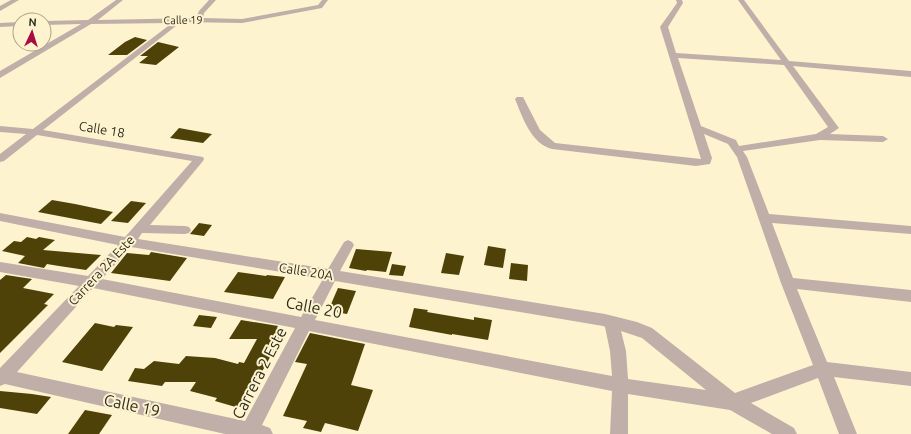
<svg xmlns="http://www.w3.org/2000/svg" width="911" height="434" font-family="Ubuntu,sans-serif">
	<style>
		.building { fill: #4e4208 }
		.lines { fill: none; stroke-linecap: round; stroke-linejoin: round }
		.minor { fill: #c0aea9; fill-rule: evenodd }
		.labels { text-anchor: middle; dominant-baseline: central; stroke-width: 4; stroke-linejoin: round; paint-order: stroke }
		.far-street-label { font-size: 11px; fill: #2f2c1e; stroke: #fdf4cf }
		.street-label { font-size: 13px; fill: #2f2c1e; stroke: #fdf4cf }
		.near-street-label { font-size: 16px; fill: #2f2c1e; stroke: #fdf4cf }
	</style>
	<rect width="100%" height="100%" fill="#fdf4cf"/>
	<g class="building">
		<polygon points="135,37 147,40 127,55 108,55 125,42"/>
		<polygon points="158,42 179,47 156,65 139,63 148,56 140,56"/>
		<polygon points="179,128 212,134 203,143 170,138"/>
		<polygon points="52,200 75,204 113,212 101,224 38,212"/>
		<polygon points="131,201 146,203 128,223 111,221"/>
		<polygon points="199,223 212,225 204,236 190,234"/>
		<polygon points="27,237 36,239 39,237 55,240 43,250 101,255 86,270 59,266 47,264 44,268 18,263 25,256 2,251 14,241 21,242"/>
		<polygon points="488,246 506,249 503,268 484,265"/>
		<polygon points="356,249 392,252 386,272 367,270 366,271 349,268"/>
		<polygon points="151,252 187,258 170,281 111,273 127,253 149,255"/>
		<polygon points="446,253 464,256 459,275 441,273"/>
		<polygon points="511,263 528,265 527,281 509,279"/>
		<polygon points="392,264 406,266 403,276 389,275"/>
		<polygon points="238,272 266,276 267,275 285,277 273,299 224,292"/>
		<polygon points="6,275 32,279 23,288 54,294 44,304 48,305 0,353 0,280"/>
		<polygon points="338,288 356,291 347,314 328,311"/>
		<polygon points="414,308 428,310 427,312 474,320 474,317 492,320 488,340 452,334 452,335 409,327"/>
		<polygon points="199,315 217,317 211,328 193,326"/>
		<polygon points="241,320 278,326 277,328 284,329 266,365 239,408 215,401 217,398 190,391 196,382 165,382 162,386 128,381 135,368 144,369 154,361 179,364 186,356 215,358 238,364 239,362 244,363 257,339 229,339"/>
		<polygon points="95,323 114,327 116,325 133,327 102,371 62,362"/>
		<polygon points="310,333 365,344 351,385 373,390 358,431 325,423 321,432 303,428 307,421 283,416 307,364 295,362"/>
		<polygon points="0,391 32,394 51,397 37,414 0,408"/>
		<polygon points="85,410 112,415 99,434 68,434"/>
	</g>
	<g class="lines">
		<g class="minor">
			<polygon points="11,0 19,0 0,11 0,6"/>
			<path d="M 116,0 L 123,0 L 98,20 L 196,18 L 199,11 L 209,0 L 216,0 L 204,13 L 203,18 L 242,19 L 318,5 L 322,0 L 328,0 L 322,8 L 242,23 L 181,22 L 43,130 L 203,157 L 204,159 L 203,161 L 150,225 L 185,226 L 189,227 L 191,230 L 189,233 L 185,234 L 142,233 L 138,239 L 328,269 L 344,242 L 348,240 L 352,242 L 354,245 L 340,271 L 605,314 L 637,322 L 652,328 L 735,393 L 813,365 L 781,283 L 737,157 L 728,144 L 704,134 L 712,158 L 710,164 L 696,166 L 552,149 C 531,144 522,116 515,99 L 517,97 L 523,97 L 540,130 L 555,143 L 701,159 L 660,27 L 677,3 L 676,0 L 682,0 L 683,3 L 668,27 L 676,53 L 781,60 L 738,0 L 744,0 L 789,61 L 911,71 L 911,77 L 793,66 L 839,128 L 830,134 L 883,136 L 888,139 L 883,142 L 820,140 L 743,151 L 747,157 L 769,214 L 911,226 L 911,234 L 772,223 L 793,278 L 911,290 L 911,302 L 797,289 L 827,362 L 911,372 L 911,386 L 834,377 L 857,434 L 839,434 L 818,378 L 751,403 L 794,428 L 797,434 L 772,434 L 730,410 L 628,394 L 628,434 L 610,434 L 612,391 L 309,331 L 262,425 L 270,428 L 273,434 L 225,434 L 5,384 L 0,386 L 0,368 L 79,286 L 0,272 L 0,262 L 88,276 L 118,245 L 0,221 L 0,213 L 125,237 L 192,161 L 37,135 L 4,161 L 0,162 L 0,154 L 26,134 L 0,132 L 0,126 L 33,129 L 172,23 L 91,24 L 0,78 L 0,71 L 81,24 L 44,25 L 44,21 L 88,20 ZM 678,58 L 784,65 L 828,127 L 816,134 L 739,146 L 736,140 L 701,126 ZM 131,247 L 323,279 L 301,317 L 102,279 ZM 335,281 L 603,326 L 605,327 L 610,351 L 612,376 L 315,320 ZM 93,288 L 295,328 L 245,421 L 17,372 ZM 621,331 L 642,338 L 706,390 L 628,379 L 626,351 Z"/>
			<polygon points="20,22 20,26 0,27 0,23"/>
		</g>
	</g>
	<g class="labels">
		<g class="far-street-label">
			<text transform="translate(183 20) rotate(-1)">Calle 19</text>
		</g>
		<g class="street-label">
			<text transform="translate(102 129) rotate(9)">Calle 18</text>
			<text transform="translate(101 270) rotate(-47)">Carrera 2A Este</text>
			<text transform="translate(306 271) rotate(9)">Calle 20A</text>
		</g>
		<g class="near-street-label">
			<text transform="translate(314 307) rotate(11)">Calle 20</text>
			<text transform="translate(259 373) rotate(-63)">Carrera 2 Este</text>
			<text transform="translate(132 405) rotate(12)">Calle 19</text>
		</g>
	</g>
	<g transform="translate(32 32) rotate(4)"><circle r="19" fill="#fdf4cf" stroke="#aba488"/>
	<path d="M0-3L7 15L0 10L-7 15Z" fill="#a60d41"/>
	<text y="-6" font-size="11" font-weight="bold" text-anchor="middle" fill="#2f2c1e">N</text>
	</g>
</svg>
